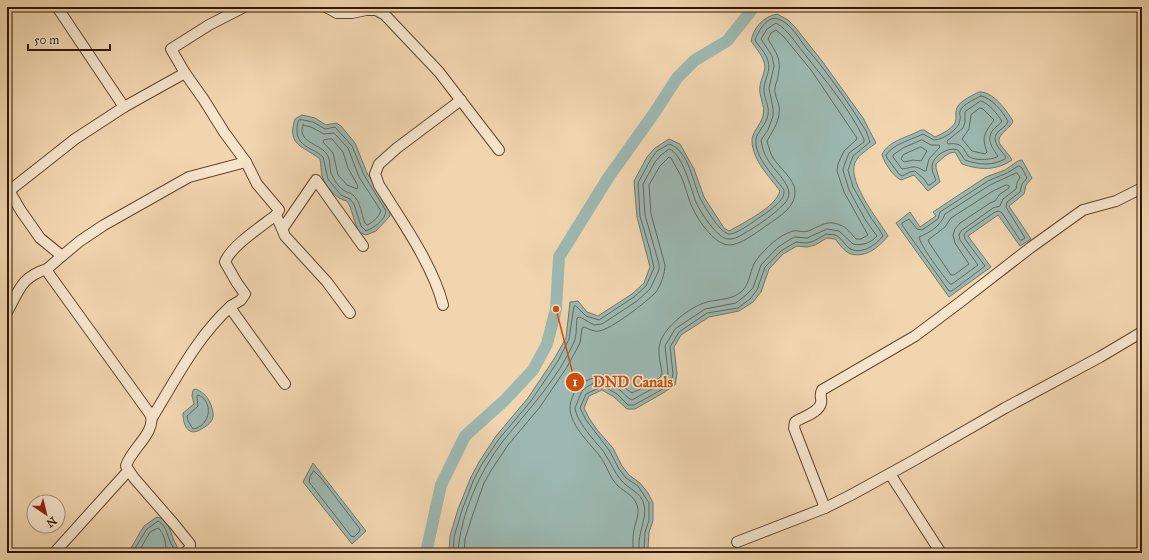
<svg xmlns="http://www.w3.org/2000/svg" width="1149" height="560" font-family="'IM FELL Great Primer',serif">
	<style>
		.water { fill: #9cb8b1; stroke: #71786b }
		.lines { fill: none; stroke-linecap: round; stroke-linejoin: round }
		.shore { stroke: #66685a; stroke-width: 1 }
		.canal { stroke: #9cb8b1; stroke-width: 12 }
		.street-casing { stroke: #61472d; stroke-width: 12 }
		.street { stroke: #f6e4cb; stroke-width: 10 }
		.leader { fill: none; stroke: #cd4f0a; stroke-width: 1.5 }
		.callout-dot { fill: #cd4f0a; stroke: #f6e4cb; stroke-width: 1.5 }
		.mark-label { font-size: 12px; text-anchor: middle; font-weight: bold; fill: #fff }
		.callout-label { font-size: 15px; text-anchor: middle; font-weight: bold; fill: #cd4f0a; stroke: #f6e4cb; stroke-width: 3; stroke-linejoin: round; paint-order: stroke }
	</style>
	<rect width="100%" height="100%" fill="#f1d5af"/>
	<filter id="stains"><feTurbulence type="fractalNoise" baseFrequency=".005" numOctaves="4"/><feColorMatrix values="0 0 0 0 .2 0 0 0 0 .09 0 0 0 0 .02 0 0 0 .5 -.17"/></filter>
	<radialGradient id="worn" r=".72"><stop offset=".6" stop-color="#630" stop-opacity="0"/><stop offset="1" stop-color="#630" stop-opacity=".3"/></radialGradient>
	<g class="water">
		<path d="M 777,14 L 788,20 L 795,27 L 822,61 L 863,118 L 876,143 C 871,147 860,154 857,159 C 843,177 878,219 888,236 C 879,247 866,258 851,254 C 844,252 839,243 835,239 L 827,238 L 815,245 L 807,247 L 797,246 L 783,254 L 769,269 L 761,292 L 753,302 L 739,311 L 709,317 L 681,335 L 674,347 L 677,374 L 675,385 L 663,393 L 635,409 L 627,409 L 614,397 L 602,390 L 589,396 L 584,408 L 589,418 L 598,431 L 613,448 L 622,466 L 629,475 L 640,483 L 648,493 L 653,503 L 653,521 L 649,532 L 648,548 L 650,553 L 449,553 L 450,536 L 458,509 L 471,477 L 479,462 L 496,436 L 528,398 L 554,359 L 566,338 L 570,302 L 578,301 L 587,312 L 598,316 L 632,294 L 644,283 L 650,267 L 637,217 L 634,181 L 647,157 L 655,148 L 669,139 L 680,144 L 694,169 L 704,197 L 724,228 L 729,231 C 743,223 776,207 780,191 C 769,176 753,161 752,141 C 751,134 761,124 763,116 C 766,106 758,96 760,86 C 761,78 767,70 764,62 C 762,55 755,47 751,41 C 754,27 763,17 777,14 Z"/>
		<path d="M 979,92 C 993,91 1007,111 1013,121 C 1010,130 995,135 1000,144 C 1004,150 1009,154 1012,160 C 996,171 979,170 962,164 L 955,152 L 950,153 L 945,156 L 936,164 L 936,168 L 940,182 L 928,191 L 914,175 L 901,180 C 893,176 885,164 882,155 C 887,141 909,137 921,130 L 924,130 L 935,137 C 942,134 956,127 956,119 C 956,114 955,111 958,106 C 962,100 973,95 979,92 Z"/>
		<path d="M 302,115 L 315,118 L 326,125 L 336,123 L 341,126 L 355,143 L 367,173 L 390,210 L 390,216 L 376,231 L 366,235 L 360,233 C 353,222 353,210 347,201 C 336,199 326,187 322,176 C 321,171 321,165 320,159 C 304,146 286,146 295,119 Z"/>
		<polygon points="1022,160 1032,178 1026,185 1024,194 1009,206 1031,239 1020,246 998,215 968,236 991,267 949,297 896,223 910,212 920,227 936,216 933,212 986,177 1005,170 1018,161"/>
		<path d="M 196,389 C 204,393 208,397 211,405 C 212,409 214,413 213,417 C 212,422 207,426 203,428 C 189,438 183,427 183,413 L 194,404 L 192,396 L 193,390 Z"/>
		<polygon points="313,463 366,531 352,544 303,482"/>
		<path d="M 157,517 C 171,520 170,536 177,546 L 175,553 L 128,553 L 144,526 Z"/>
	</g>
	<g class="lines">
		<g class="shore">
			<path d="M 981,96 C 991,97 1003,112 1008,121 C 1007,125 1004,127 1000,130 C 989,139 999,148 1006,157 L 1005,159 C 992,166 979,165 965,160 L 958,150 C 948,146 931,157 932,168 C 932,172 935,177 936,180 L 930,185 L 928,185 L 924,179 L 915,171 L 910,172 L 902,176 L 899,174 L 887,158 L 886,155 C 893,144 911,140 923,134 L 934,140 C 942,140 959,130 960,120 C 961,117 959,114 960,111 C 963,104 975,99 981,96 Z"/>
			<path d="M 981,101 C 990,104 997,114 1002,121 C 1000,125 996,126 993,130 C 986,139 992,148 998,156 L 997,157 C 990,160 974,161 968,156 C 967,155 966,152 965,151 C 961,144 956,143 948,144 L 947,142 L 948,140 L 963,128 L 965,122 L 965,112 Z"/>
			<path d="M 980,108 L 983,109 L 994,120 C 985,133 981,136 987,152 L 985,154 L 972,151 L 962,139 L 969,129 L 971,115 Z"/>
			<path d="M 303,120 L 313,122 L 325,129 L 335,127 L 352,146 L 364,175 L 386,211 C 385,220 374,228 366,231 L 361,226 L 354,204 L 350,199 L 341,195 L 328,179 L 323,157 C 312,147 297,147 297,130 C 297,126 297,124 299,120 Z"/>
			<path d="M 303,125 L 311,127 L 324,134 L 334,133 L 348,148 L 359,177 L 381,211 C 379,217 372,223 367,225 L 365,223 C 361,214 361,202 353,195 C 350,192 348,193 345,191 C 340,189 335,181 333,177 C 328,170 332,160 326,153 C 318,143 297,142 303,125 Z"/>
			<polygon points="332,139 343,152 348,168 358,186 357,189 347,185 338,175 333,153 323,142 324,140"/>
			<path d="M 922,140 L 931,145 L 939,145 L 940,147 L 929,159 L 926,171 L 924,171 C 914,164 912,168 902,169 L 893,157 L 893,155 L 903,148 Z"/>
			<polygon points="921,147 927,151 921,161 913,160 904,162 901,159 903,155"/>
			<polygon points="1019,166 1022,168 1027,178 1022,184 1020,192 1007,202 1006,207 1025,238 1022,240 1020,240 1002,213 999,211 995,212 966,232 964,235 965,239 985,266 952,291 949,291 902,225 902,223 909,219 917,229 922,230 938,219 940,212 988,181 1007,173"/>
			<path d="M 1017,173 L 1020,177 L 1017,183 L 1016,189 L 1003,199 L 1000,206 L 993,208 L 961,231 L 959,235 L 960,240 L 978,265 L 952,284 L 950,284 C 943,276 920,245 919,237 C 929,233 941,226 945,214 L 990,185 Z"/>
			<polygon points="1007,185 1009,186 1009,188 1000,194 995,201 990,203 960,223 955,229 953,235 955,243 969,264 954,275 951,275 930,244 928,240 945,227 951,218 993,191"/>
			<path d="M 198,395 C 214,401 211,426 193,429 L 188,421 L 187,416 L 198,406 L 197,397 Z"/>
			<polygon points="314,471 321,478 360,529 359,532 354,537 351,536 309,482 310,477"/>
			<path d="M 132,553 L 147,529 L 158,521 C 168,527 167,538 173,547 L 171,553"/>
			<path d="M 138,553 L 150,532 L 158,528 C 164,532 167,546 166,553"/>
			<path d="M 453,553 L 454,537 L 462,510 L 474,479 L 482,464 L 499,439 L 531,401 L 558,361 L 569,339 L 574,306 L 576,306 L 586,316 L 599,320 L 634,297 L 646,286 L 654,268 L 650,250 L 640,216 L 638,183 L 651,159 L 657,151 L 669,144 C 689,150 693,184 701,200 C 705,207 721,235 730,234 C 738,234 761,216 769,211 C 776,205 785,199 784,190 C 774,176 754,157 756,139 C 756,134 767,123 768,115 C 770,106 763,97 764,88 C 765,78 771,71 768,61 C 766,53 759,47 755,40 C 758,32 767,15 778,19 C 791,23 799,39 807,49 C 811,54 815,58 819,63 C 836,85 852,108 866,131 L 870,142 L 853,156 L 848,170 L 853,187 L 871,218 L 879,229 L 883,236 C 876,245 860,256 849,248 C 844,244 841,237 835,235 L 826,234 L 814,241 L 807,243 L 796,242 L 781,251 L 765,267 L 757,290 L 750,299 L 738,308 L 707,313 L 679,332 L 670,347 L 673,374 L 671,382 L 661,390 L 634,405 L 628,405 L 617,394 L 603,386 L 586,394 L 580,408 L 586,420 L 609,450 L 619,469 L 626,478 L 638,486 L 649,503 L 649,520 L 645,532 L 644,548 L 645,553"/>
			<path d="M 458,553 C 460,515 480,471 503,441 C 528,410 558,379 574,342 C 577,335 576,325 577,318 L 580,317 L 594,325 L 602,324 L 637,301 L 650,289 L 659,270 L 659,264 L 645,215 L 643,184 L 655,162 L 661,155 L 669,149 C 682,153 691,188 695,200 C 699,210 718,241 730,239 C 737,239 744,233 750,230 C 762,223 774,214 784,204 C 799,189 775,173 768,160 C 764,154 762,147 761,140 L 768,130 L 773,116 L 773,109 L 769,88 L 774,66 L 772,56 L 761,39 L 767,29 L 776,23 C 788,30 795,42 803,52 C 824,79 850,109 864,139 L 864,142 L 849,153 L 844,166 L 843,170 L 849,190 L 866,221 L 877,236 C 871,243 862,246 853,244 L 839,231 L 827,229 L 807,238 L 794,237 L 778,247 L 761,265 L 753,288 L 746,295 L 736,303 L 705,309 L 675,329 L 665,346 L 668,373 L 667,379 L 659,385 L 632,400 C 627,398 624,393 620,390 C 606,379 595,379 582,391 L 575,408 C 577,421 589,434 597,444 C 600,447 603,450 605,454 C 611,463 614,472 621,480 C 628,489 641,492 644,504 C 648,520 635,536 640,553"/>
			<path d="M 464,553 L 465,539 L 473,514 L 484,483 L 492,469 L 508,445 L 540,407 L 567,367 L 580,343 L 582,328 L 584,327 C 589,329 594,332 599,331 C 610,330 648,301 656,292 C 661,285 665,273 665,265 L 651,214 L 649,185 L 660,166 L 669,157 L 671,158 C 674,164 678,170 681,176 C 685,185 687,194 690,202 C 695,216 714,246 730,245 C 740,245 759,231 767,225 C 779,217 796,207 795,191 C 795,180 779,167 773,158 C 770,153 769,147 767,141 C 773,130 781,120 779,106 C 778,101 774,94 775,88 C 775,84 778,80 778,76 C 782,58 776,53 768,39 L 771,33 L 776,30 L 784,37 L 811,70 L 857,138 L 856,140 L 844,151 L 838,164 L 837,171 L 844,192 L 868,235 L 861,239 L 856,239 C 851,234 847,227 840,225 C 826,219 820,227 808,231 C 803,233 798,230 793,231 C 779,235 766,248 757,259 C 749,269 751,284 741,292 C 731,300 719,299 707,302 C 691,306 664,327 660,343 C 657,352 661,364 662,374 C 658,383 641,388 632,393 C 619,385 611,369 593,378 C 580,383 577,385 572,398 C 563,419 587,440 599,455 C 607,465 609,477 618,486 C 625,492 634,496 637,505 C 640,513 636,521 634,529 C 633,536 632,546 634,553"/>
		</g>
		<polyline class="canal" points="426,553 441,485 465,436 505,400 533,370 547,344 556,309 559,257 608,178 655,112 677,78 695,60 727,41 754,7"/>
		<g class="street-casing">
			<g id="street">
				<polyline points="326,7 337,13 352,13 366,10 376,10 385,15 439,72 499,150"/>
				<polyline points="185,73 171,49 209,25 244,7"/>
				<polyline points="124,107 185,73 204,100 224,132 246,162 257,184 279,210 276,215 285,236 327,282 350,313"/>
				<path d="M 7,187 L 21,211 L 40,238 L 62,256 L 47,269 L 49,274 L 150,414 C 158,431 130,450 126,466 L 134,478 L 174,524 L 190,544 L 190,548 L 185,553"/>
				<polyline points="9,191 75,139 124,107 57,7"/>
				<path d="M 276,215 C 262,226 231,246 225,262 L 237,283 L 245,294 L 241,300 L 231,306 L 231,309 L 285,384"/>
				<polyline points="283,228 316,180 363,246"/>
				<polyline points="62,256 80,241 104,225 189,177 246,162"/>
				<path d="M 443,305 C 433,265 401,220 379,185 L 375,174 L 379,164 L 397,148 L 461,100"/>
				<path d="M 7,312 C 19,291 21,277 47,269"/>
				<path d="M 152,418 C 176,379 196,338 231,306"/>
				<polyline points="890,474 941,553"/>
				<path d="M 825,508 L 794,428 L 795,422 C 802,417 819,413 821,403 C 822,397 819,396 822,390 L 915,336 L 959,303 L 1030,248 L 1083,210 L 1116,201 L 1142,188"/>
				<polyline points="737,542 825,508 851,495 911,462 1005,408 1100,357 1142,332"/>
				<polyline points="54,553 128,471"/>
			</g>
		</g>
		<use href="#street" class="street"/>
	</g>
	<path class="leader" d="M556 309L575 382"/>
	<g class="callout-dot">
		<circle cx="556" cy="309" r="4"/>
		<circle cx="575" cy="382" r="10"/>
	</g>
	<g class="mark-label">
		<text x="575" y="386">1</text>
	</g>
	<g class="callout-label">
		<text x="633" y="387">DND Canals</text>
	</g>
	<rect width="1149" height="560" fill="none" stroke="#f1d5af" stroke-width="24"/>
	<rect x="8" y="8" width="1133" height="544" fill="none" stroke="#311802" stroke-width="2"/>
	<rect x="12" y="12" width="1125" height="536" fill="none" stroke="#311802"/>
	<g transform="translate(46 514) rotate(145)"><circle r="19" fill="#f6e4cb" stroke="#a7927b"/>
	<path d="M0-3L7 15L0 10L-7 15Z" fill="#8f2418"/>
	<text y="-6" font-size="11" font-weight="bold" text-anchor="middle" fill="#311802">N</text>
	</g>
	<path d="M28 44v6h82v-6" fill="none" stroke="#311802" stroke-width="2"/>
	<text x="34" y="44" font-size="12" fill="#311802" stroke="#f6e4cb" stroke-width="3" paint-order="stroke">50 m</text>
	<rect width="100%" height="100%" filter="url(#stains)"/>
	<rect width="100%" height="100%" fill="url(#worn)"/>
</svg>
